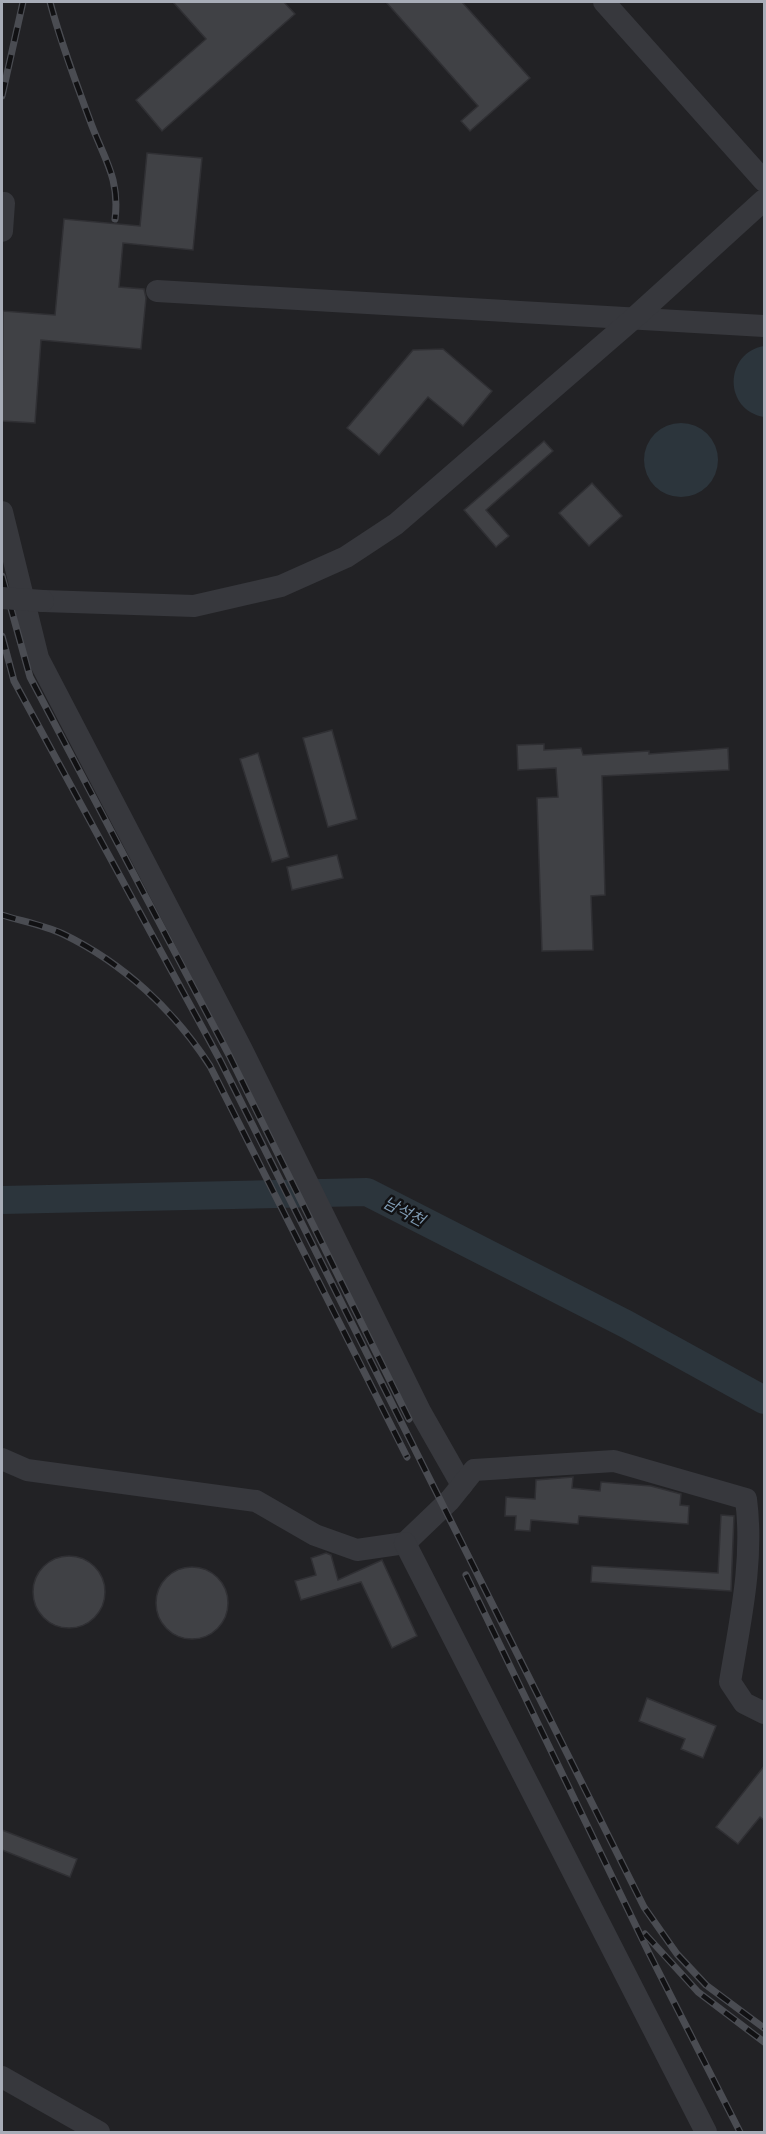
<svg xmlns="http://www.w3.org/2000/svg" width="766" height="2134" font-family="Ubuntu,'Noto Sans KR',sans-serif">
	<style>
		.built { fill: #222225 }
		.water { fill: #2c353c }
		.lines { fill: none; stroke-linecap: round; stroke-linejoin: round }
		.river { stroke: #2c353c; stroke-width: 28 }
		.building { fill: #404145; stroke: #303034; stroke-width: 1.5 }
		.minor { stroke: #37383d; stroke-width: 22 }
		.rail-casing { stroke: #4a4c52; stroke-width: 7 }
		.rail { stroke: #111113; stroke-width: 4.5; stroke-dasharray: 14; stroke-linecap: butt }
		.minor-bridge { stroke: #37383d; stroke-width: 22 }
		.labels { text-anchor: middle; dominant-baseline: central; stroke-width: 5; stroke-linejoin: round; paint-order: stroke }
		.water-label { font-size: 16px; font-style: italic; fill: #7f9bb3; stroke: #111113 }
	</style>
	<rect width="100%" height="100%" fill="#161618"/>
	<rect class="built" x="2" y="2" width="762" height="2130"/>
	<g class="water">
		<path d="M 764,346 L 764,417 C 723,410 724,353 764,346 Z"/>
		<circle cx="681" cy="460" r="37"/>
	</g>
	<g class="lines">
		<polyline class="river" points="2,1200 367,1192 626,1324 764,1400"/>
	</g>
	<g class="building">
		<polygon points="173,2 284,2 295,14 162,131 136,100 206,39"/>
		<polygon points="386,2 462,2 530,78 470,131 461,121 478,106"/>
		<polygon points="147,153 202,158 193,250 123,243 119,287 144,289 146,298 141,349 41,340 35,423 2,421 3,311 55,315 64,219 140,226"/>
		<polygon points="443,349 492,391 463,426 428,397 379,455 347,428 413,350"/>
		<polygon points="544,441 553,451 486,510 509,536 496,547 464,510"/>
		<polygon points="592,483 622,516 589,546 559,513"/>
		<polygon points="332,730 357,819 328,827 303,738"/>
		<polygon points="544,744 544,750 581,748 583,755 649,751 649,754 728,748 729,770 602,776 605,895 591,896 593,950 542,951 537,798 558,797 556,768 518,770 517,745"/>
		<polygon points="258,753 289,857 272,862 240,759"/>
		<polygon points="337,855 343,878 292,890 287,867"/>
		<polygon points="573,1477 572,1488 600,1491 601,1482 651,1486 681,1494 680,1505 689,1506 688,1524 579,1516 578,1524 531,1520 530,1531 515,1530 516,1516 505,1516 506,1497 535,1499 536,1480"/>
		<polygon points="721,1515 734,1516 731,1591 591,1582 592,1566 718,1573"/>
		<polygon points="326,1553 331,1555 338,1580 382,1560 417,1636 392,1648 361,1582 301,1600 295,1581 316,1575 311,1558"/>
		<circle cx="69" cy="1592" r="36"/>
		<circle cx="192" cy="1603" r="36"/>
		<polygon points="647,1698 716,1726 703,1758 681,1749 685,1739 639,1721"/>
		<polygon points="765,1765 765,1821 760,1817 738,1844 716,1827"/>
		<polygon points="2,1830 77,1859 70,1877 2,1850"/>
	</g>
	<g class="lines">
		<g class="minor">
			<polyline points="604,2 764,181"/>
			<polyline points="2,231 4,203"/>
			<polyline points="157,291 764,326"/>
			<polyline points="2,512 38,658 241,1048 421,1413 462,1485"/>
			<polyline points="43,601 194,606 281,586 346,557 396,524 633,319 764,200"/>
			<path d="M 2,1459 L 27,1470 L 256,1501 L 315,1535 L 357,1550 L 405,1543 L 450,1500 L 474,1470 L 614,1461 L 746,1499 C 754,1561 740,1621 730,1682 L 744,1703 L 764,1713"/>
			<polyline points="405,1543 706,2132"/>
			<polyline points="2,2077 99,2132"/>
		</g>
		<g class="rail-casing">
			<g id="rail">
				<path d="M 50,2 C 61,44 77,85 92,126 C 105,160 120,180 115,219"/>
				<polyline points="2,96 23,2"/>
				<polyline points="2,576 30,677 229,1055 409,1419"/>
				<polyline points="2,636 14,681 220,1060 644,1907 677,1954 706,1985 764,2028"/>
				<path d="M 2,915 C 21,921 44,925 63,934 C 123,963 174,1010 210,1066 L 407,1457"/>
				<polyline points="466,1575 649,1953 740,2132"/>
				<polyline points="645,1934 698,1992 764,2042"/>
			</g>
		</g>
		<use href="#rail" class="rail"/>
		<polyline class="minor-bridge" points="2,598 43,601"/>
	</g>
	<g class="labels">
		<g class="water-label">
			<text transform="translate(404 1211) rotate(28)">남석천</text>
		</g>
	</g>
	<rect width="766" height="2134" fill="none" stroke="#a8adb8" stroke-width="6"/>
</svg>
